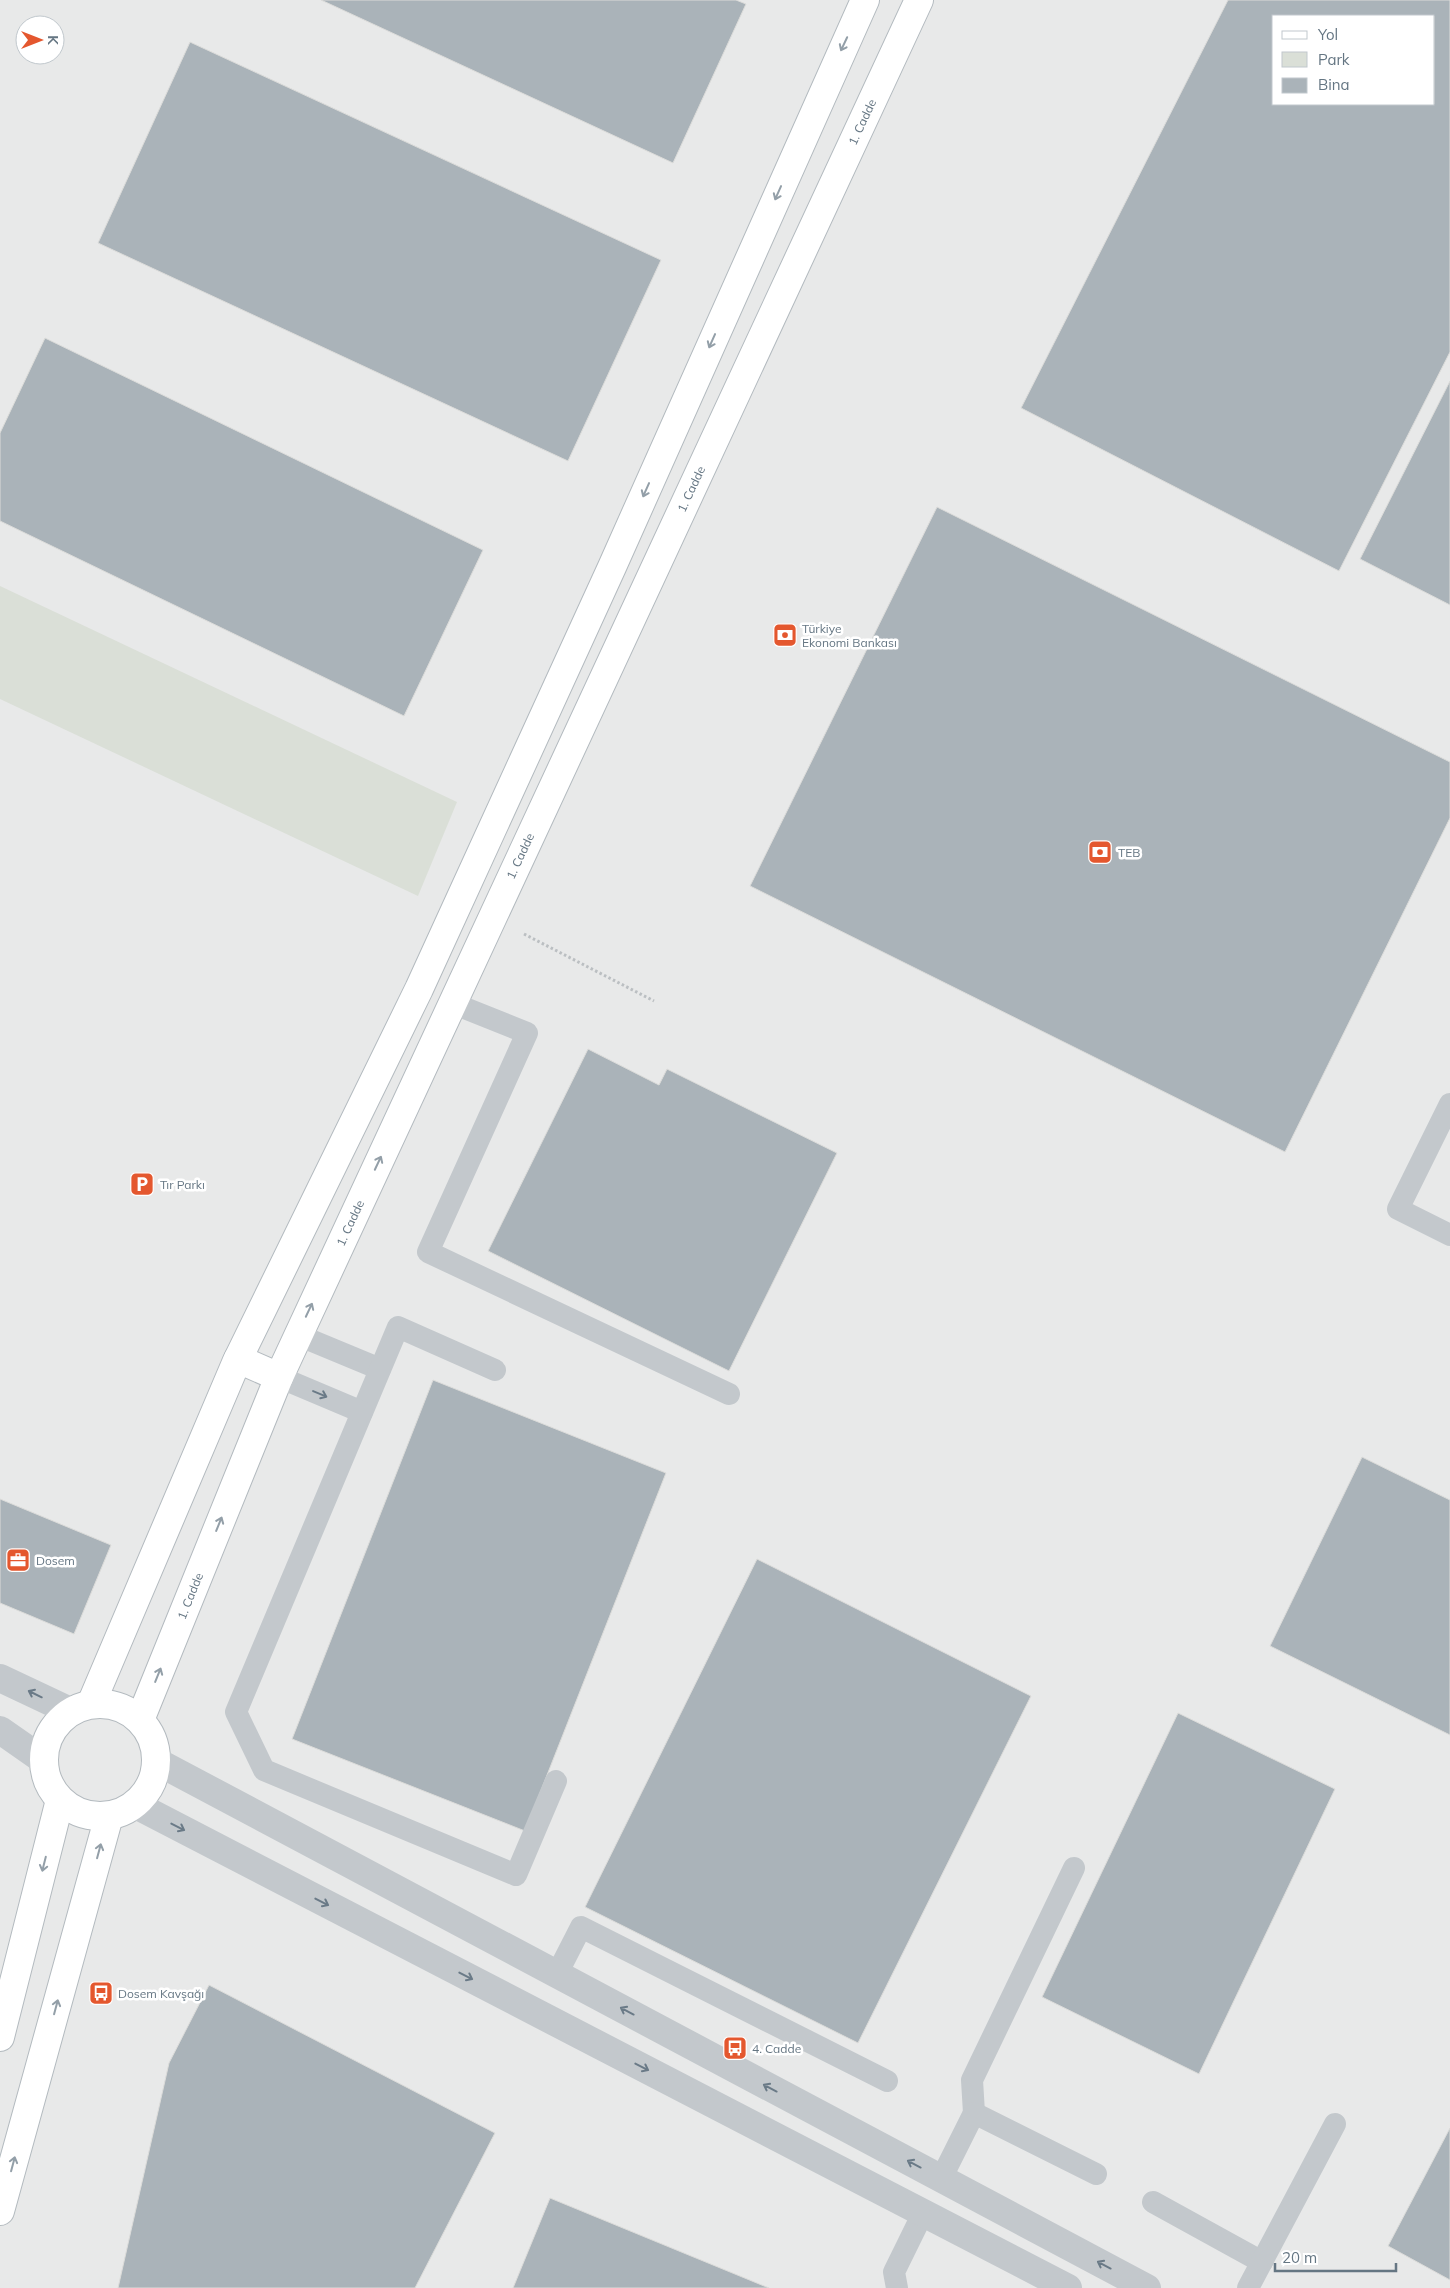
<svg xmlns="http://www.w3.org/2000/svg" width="1450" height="2288" font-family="Mulish,sans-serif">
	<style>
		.built { fill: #e8e9e9; fill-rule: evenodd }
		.green { fill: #dadfd7 }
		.building { fill: #aab3b9; stroke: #dcdcda; fill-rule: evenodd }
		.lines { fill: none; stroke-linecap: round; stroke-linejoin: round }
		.secondary-casing { stroke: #b3babf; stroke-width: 30 }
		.path { stroke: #bbbfc2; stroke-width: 3; stroke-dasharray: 2.5 2.5; stroke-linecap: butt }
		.lane { stroke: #c3c8cc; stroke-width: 22 }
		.street { stroke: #c3c8cc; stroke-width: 28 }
		.secondary { stroke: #fff; stroke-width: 28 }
		.oneway { stroke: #939fa8 }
		.oneway2 { stroke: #6a7a87 }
		.labels { text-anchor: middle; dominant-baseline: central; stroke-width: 5; stroke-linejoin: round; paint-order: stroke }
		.street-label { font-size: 12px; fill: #657683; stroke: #fff }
		.poi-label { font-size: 12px; fill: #657683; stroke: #fff; text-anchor: start }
	</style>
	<rect width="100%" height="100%" fill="#fafaf8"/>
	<path class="built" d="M 0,0 L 1450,0 L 1450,2288 L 0,2288 ZM 1274,16 L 1434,16 L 1434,104 L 1274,104 ZM 25,25 L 55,25 L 55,55 L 25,55 Z"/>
	<polygon class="green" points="0,586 457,802 418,896 0,699"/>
	<g class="building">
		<polygon points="321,0 736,0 746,4 673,163"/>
		<path d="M 1228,0 L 1450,0 L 1450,352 L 1339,571 L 1021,408 ZM 1274,16 L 1434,16 L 1434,104 L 1274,104 Z"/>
		<polygon points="190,42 661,260 568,461 98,243"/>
		<polygon points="45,338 483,550 404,716 0,521 0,433"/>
		<polygon points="1450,381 1450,605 1360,559"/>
		<polygon points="937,507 1450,762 1450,818 1285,1152 750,886"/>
		<polygon points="588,1049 659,1085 667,1069 837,1153 729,1371 488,1251"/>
		<polygon points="433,1380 666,1473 525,1831 292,1739"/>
		<polygon points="1362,1457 1450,1500 1450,1735 1270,1646"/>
		<polygon points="0,1499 111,1545 74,1634 0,1603"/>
		<polygon points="757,1559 1031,1696 858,2043 585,1907"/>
		<polygon points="1178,1713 1335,1789 1199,2074 1042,1997"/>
		<polygon points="209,1985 495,2133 415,2288 118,2288 169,2063"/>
		<polygon points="1450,2128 1450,2280 1388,2246"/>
		<polygon points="550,2198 769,2288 513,2288"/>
	</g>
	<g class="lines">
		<g class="secondary-casing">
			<g id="secondary">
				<polyline points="238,1359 279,1377"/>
				<circle cx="100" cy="1760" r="56"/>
				<polyline points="91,1704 236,1363 419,989 612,567 865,0"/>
				<polyline points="140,1720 279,1377 919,0"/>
				<polyline points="0,2037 60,1800"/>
				<polyline points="0,2211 109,1816"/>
			</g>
		</g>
		<polyline class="path" points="524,934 654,1001"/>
		<g class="lane">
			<polyline points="452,1003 527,1033 428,1252 729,1394"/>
			<polyline points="1450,1104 1398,1209 1450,1235"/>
			<polyline points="298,1335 380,1369"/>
			<polyline points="495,1370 398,1327 236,1712 264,1770 516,1875 556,1781"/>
			<polyline points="279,1377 362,1412"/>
			<polyline points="557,1974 581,1927 887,2081"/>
			<polyline points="974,2113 972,2080 1074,1868"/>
			<polyline points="941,2179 974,2113 1096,2174"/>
			<polyline points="1153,2202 1262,2262"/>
			<polyline points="897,2288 894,2272 923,2213"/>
			<polyline points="1248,2288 1335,2124"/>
		</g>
		<g class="street">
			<polyline points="0,1678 70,1711"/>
			<polyline points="0,1730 43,1760"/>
			<polyline points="156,1761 1147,2288"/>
			<polyline points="134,1804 1068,2288"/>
		</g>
		<use href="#secondary" class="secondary"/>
	</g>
	<defs><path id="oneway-shaft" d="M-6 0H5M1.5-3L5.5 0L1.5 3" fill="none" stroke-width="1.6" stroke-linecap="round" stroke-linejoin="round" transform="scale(1.25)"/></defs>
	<g class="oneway">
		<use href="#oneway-shaft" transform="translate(844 44) rotate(115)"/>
		<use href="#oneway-shaft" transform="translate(778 193) rotate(114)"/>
		<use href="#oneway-shaft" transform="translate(712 341) rotate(114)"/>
		<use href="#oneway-shaft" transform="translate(646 490) rotate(114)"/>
		<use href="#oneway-shaft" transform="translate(378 1163) rotate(-65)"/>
		<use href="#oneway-shaft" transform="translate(309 1310) rotate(-65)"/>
		<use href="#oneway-shaft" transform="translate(219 1524) rotate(-68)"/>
		<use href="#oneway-shaft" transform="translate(158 1675) rotate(-68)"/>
		<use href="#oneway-shaft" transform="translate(99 1851) rotate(-75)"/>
		<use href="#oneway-shaft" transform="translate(44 1864) rotate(104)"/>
		<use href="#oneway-shaft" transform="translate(56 2007) rotate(-75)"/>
		<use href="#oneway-shaft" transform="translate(13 2164) rotate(-75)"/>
	</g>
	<g class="oneway2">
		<use href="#oneway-shaft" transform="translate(320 1394) rotate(23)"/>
		<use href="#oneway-shaft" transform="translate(35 1694) rotate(-154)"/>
		<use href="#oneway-shaft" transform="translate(178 1827) rotate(27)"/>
		<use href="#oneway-shaft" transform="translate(322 1902) rotate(27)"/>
		<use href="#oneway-shaft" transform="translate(466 1976) rotate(27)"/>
		<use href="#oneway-shaft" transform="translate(627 2011) rotate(-152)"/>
		<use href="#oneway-shaft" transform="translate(642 2067) rotate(27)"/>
		<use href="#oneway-shaft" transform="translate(770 2088) rotate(-152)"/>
		<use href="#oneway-shaft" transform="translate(914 2164) rotate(-152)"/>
		<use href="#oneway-shaft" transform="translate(1104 2265) rotate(-152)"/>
	</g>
	<defs>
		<g id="bank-square" transform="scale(1.25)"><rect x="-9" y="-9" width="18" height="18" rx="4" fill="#e4572e" stroke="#fff"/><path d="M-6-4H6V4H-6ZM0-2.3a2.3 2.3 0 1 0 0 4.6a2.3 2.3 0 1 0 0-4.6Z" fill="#fff"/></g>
		<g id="parking-square" transform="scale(1.25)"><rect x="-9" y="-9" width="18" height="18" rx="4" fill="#e4572e" stroke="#fff"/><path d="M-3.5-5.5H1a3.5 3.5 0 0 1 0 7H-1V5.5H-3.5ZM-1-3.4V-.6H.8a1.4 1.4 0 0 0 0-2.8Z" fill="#fff"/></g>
		<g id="office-square" transform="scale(1.25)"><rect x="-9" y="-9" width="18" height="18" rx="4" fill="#e4572e" stroke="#fff"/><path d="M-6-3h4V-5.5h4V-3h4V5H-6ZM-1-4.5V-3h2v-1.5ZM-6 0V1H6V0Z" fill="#fff"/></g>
		<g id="bus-square" transform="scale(1.25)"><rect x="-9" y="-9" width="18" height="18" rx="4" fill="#e4572e" stroke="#fff"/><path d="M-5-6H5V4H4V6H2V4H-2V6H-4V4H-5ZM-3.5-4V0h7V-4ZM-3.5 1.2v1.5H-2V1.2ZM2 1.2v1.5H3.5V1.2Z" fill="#fff"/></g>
	</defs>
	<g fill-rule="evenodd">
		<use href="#bank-square" x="785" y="635"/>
		<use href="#bank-square" x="1100" y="852"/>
		<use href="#parking-square" x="142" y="1184"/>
		<use href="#office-square" x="18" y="1560"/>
		<use href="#bus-square" x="101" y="1993"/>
		<use href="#bus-square" x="735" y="2048"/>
	</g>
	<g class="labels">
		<g class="street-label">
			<text transform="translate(862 122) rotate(-65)">1. Cadde</text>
			<text transform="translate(691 489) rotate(-65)">1. Cadde</text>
			<text transform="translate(520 856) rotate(-65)">1. Cadde</text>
			<text transform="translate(350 1223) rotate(-65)">1. Cadde</text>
			<text transform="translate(190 1596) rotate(-68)">1. Cadde</text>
		</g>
		<g class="poi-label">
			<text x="802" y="628">Türkiye<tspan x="802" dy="14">Ekonomi Bankası</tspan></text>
			<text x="1118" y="852">TEB</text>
			<text x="160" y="1184">Tır Parkı</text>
			<text x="36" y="1560">Dosem</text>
			<text x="118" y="1993">Dosem Kavşağı</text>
			<text x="752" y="2048">4. Cadde</text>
		</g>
	</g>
	<rect x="1272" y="15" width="162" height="90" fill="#ffffff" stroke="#c1c8cd"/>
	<rect x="1282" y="31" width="25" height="8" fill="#ffffff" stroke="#c1c8cd"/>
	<text x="1318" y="40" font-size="15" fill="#657683">Yol</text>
	<rect x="1282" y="52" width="25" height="15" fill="#dadfd7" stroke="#c1c8cd"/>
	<text x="1318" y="65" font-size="15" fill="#657683">Park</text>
	<rect x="1282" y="78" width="25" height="15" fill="#aab3b9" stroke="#c1c8cd"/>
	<text x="1318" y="90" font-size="15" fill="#657683">Bina</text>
	<g transform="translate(40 40) rotate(90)"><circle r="24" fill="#ffffff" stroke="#c1c8cd"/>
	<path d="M0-4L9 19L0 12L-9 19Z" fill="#e4572e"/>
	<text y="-8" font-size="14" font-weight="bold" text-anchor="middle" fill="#657683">K</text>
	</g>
	<path d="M1275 2263v8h121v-8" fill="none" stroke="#657683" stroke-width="2.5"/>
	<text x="1282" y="2263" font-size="15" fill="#657683" stroke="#ffffff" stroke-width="4" paint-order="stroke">20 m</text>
</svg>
